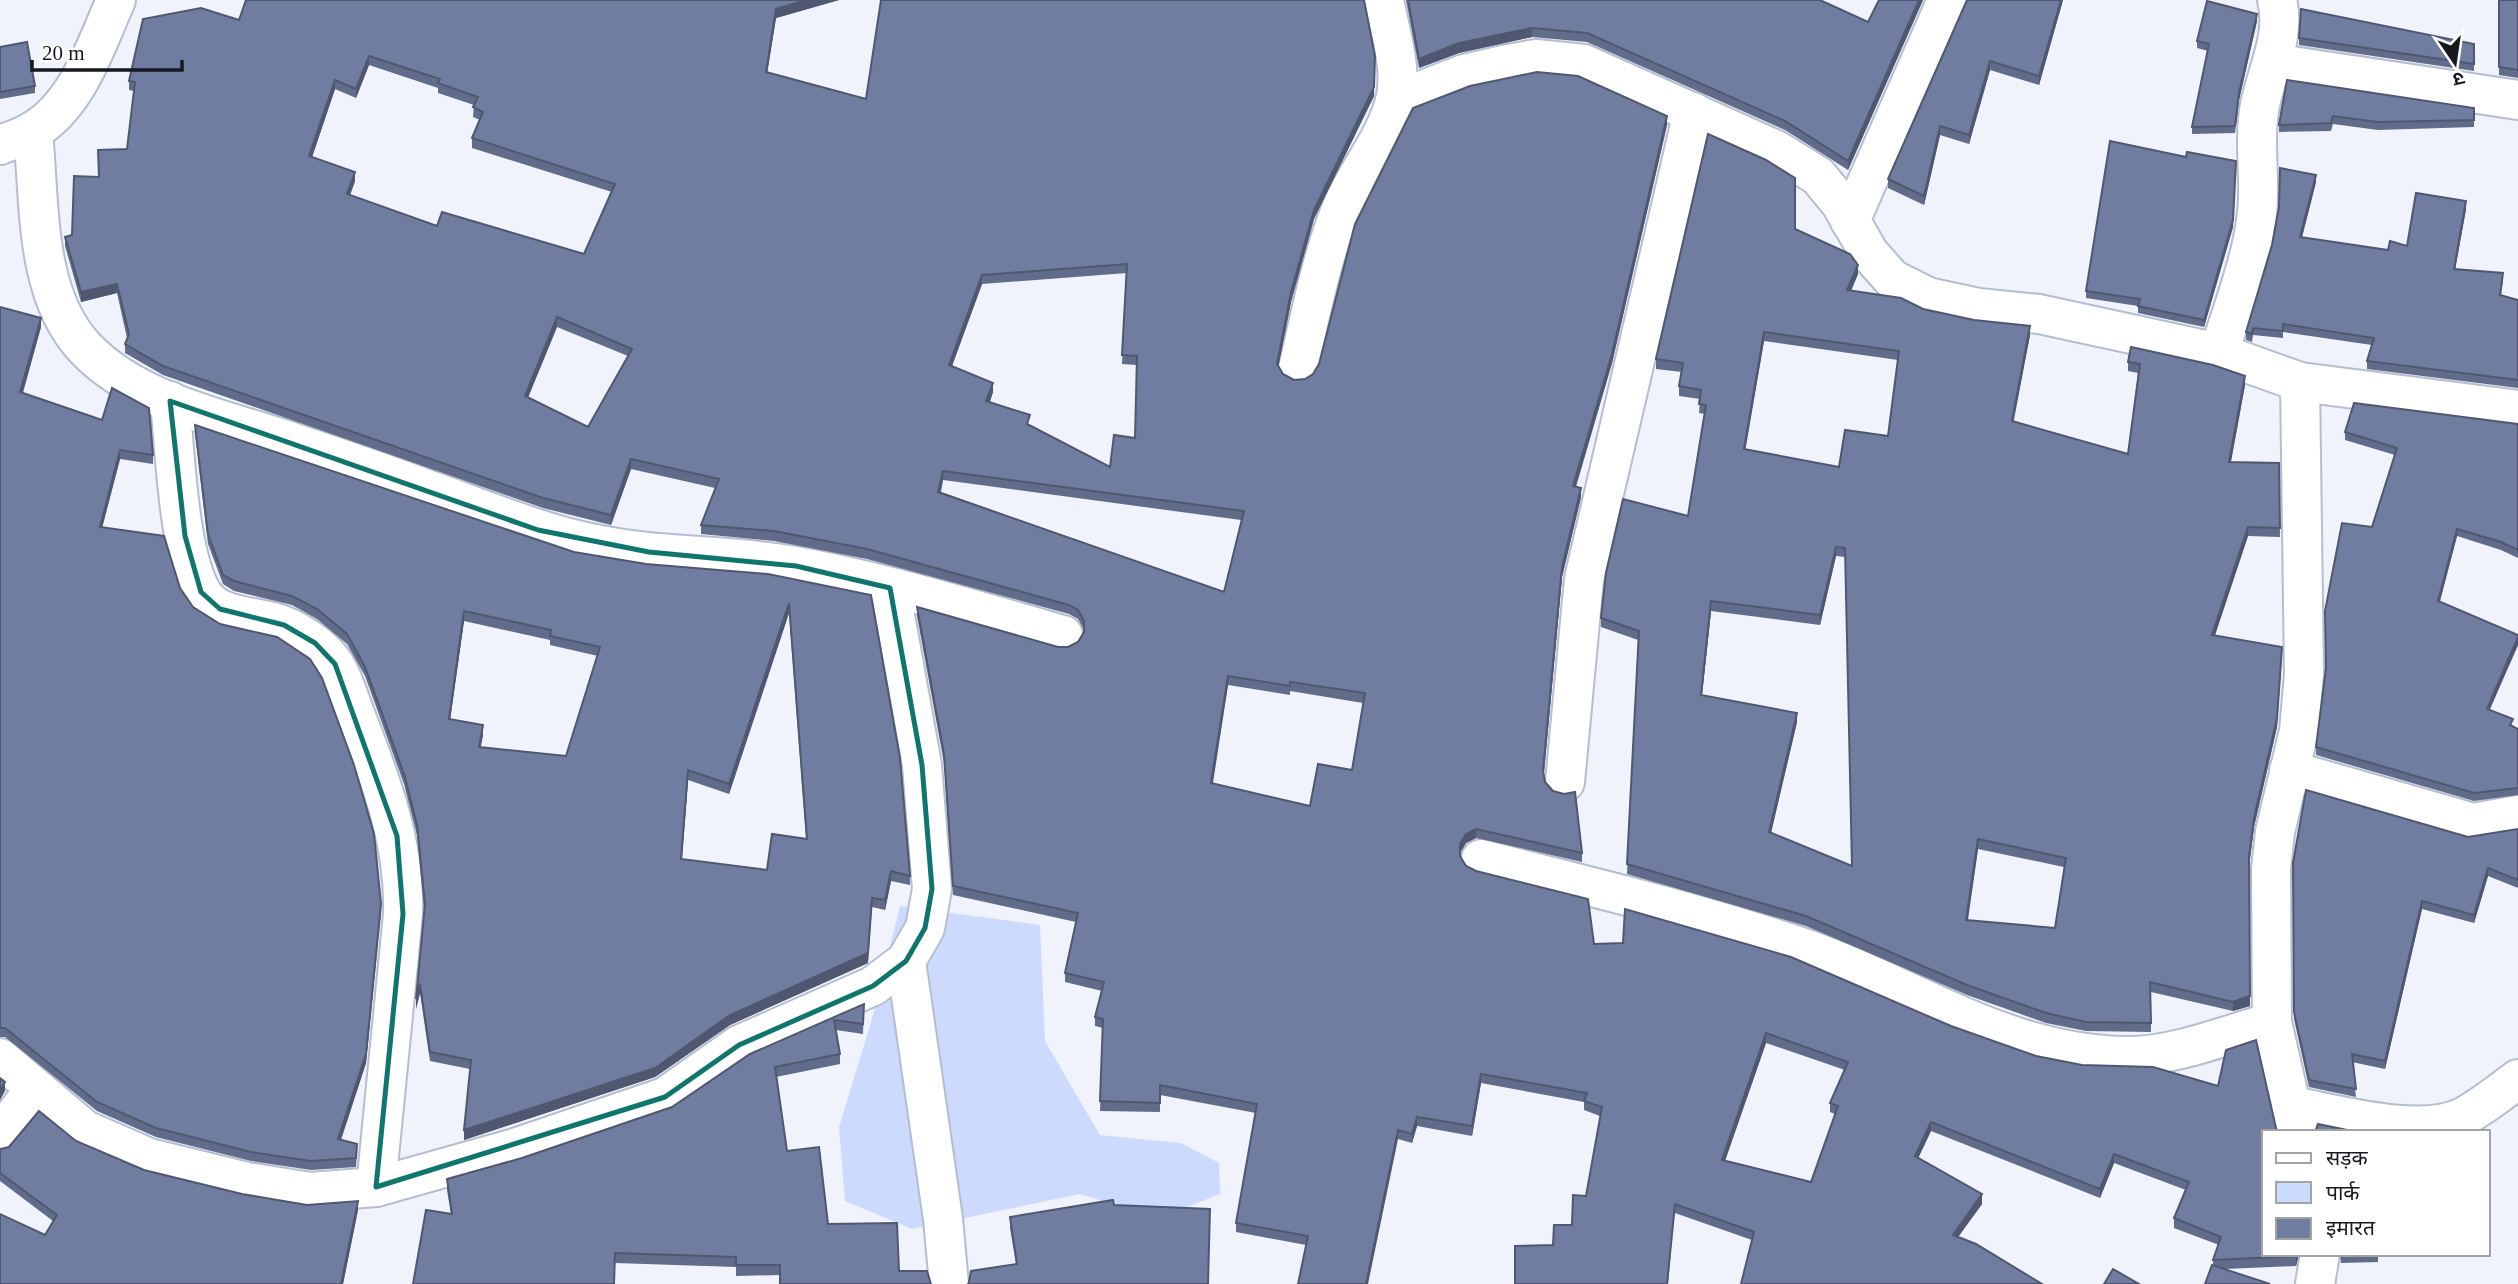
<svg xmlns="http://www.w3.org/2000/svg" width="2518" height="1284" font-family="'Times New Roman','Noto Sans Devanagari',serif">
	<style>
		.green { fill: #ccdafe }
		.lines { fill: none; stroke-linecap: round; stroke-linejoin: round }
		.minor-casing { stroke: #b5bdd1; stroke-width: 42 }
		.tertiary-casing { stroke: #b5bdd1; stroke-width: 42 }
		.minor { stroke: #fff; stroke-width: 38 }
		.tertiary { stroke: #fff; stroke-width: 38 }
		.wall { fill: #616c8a; fill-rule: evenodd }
		.shaded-wall { fill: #4f5870 }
		.building { fill: #717da0; stroke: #4f5870; stroke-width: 2; fill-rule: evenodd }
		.marked { fill: none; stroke: #0f766e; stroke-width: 5; stroke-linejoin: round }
	</style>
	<rect width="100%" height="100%" fill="#f0f3fb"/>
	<polygon class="green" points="900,906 1040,925 1045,1041 1100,1135 1181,1143 1219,1163 1220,1194 1159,1218 1080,1194 912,1229 845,1201 839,1127 872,1019"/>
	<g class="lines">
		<g class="minor-casing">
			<g id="minor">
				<polyline points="2272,63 2518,100"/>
				<polyline points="1395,101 1464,74 1503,65 1536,59 1584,64 1776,150 1818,176 1841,204 1869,253 1892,279 1928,297 1979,308 2039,314 2219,353 2300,382 2518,410"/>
				<path d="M 33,132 C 40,202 34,294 85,348 C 136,402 221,418 289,441 C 337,457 385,473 432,491 C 488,511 542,534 600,545 C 664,558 730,554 795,566 C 885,582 975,610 1063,635"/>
				<polyline points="1850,221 1947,0"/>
				<path d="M 2219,353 C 2233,307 2252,260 2257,213 C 2261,177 2253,141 2260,105 C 2267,70 2286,36 2277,0"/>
				<path d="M 1298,368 C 1311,314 1321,258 1342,207 C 1357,171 1385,140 1395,101 C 1403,69 1390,32 1384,0"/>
				<path d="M 170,401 C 175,451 178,546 200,589 C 215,621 258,614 285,626 C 303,634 324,648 335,665 C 345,681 350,702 357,719 C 382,783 405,844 403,914 L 376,1187"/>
				<polyline points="2289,770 2473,823 2518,815"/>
				<polyline points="1565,782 1584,579 1693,112"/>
				<path d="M 1481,859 C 1587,886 1694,911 1798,946 C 1909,983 2006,1056 2128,1056 C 2172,1057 2229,1034 2272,1022"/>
				<polyline points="906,961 943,1219 949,1284"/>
				<polyline points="0,1058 85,1130 149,1158 247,1182 310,1192 376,1187 515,1148 665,1097 739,1045 873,986 906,961 925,928 932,889 922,765 890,588"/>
				<path d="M 2291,1106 C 2338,1114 2421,1139 2465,1116 C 2483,1106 2501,1092 2518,1079"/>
				<polyline points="2297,1132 2272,1022 2271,869 2275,832 2299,731 2304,674 2300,382"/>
				<polyline points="0,1136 35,1088"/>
				<polyline points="2315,1284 2320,1254"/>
			</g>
		</g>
		<g class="tertiary-casing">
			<path id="tertiary" d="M 0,145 C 10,141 21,138 31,132 C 77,107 96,45 116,0"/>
		</g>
		<use href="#minor" class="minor"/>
		<use href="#tertiary" class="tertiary"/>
	</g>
	<g class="wall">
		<path d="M 246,0 L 839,0 L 776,18 L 767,72 L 866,99 L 1374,96 L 1314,219 L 1291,302 L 1278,367 L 1283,374 L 1294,380 L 1305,379 L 1313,374 L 1667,125 L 1612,363 L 1576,487 L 1581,497 L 1562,577 L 1544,774 L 1545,782 L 1582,853 L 1582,862 L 1476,838 L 1466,843 L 1460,853 L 1460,856 L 1466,866 L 1594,944 L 1951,1026 L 2036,1056 L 2082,1065 L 2264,1254 L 2299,1254 L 2296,1266 L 2225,1269 L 2213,1265 L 2213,1260 L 2219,1245 L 2174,1228 L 2174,1218 L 2186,1190 L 2114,1163 L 2100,1198 L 1931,1131 L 1918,1158 L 1982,1204 L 1958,1237 L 1752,1240 L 1675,1213 L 1553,1245 L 1572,1225 L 1586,1196 L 1600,1116 L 1584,1110 L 1584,1102 L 1481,1083 L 1472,1136 L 1417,1126 L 1412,1143 L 1398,1139 L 1306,1245 L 1236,1232 L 1236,1223 L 1256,1113 L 1160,1095 L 1160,1112 L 1100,1111 L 1103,1028 L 1095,1026 L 1095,1017 L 1102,991 L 1065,982 L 1065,973 L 1076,922 L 953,895 L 944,763 L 917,616 L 917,607 L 1058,647 L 1068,647 L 1078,642 L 1084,632 L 1084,630 L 1078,619 L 1069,614 L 867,559 L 774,541 L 701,534 L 701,525 L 715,488 L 631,469 L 611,525 L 543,508 L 163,375 L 125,353 L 125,344 L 127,338 L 117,293 L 81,302 L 65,246 L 65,237 L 72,235 L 99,177 L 127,149 L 134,91 L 129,90 L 129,81 L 239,20 ZM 369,65 L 438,88 L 438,93 L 474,105 L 473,117 L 480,120 L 472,138 L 472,148 L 612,192 L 584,254 L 437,226 L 350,195 L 355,181 L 312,157 L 335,89 L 356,98 ZM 1127,273 L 1122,364 L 1137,365 L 1135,438 L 1110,467 L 1030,425 L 990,402 L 993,392 L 952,366 L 982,284 ZM 557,327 L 628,356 L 588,427 L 528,397 ZM 943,480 L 1241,520 L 1224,592 L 941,492 ZM 1228,685 L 1290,695 L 1290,691 L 1363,703 L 1352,770 L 1310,806 L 1213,783 ZM 1766,1043 L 1845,1070 L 1830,1103 L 1830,1112 L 1835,1114 L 1811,1182 L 1725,1161 Z"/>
		<polygon points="1406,0 1820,0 1868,22 1879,0 1923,0 1848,170 1785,130 1587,42 1532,37 1459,53 1419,68"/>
		<polygon points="1967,0 2063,0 2039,85 1990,70 1969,144 1940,135 1924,205 1888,188 1888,179"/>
		<polygon points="2499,0 2518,0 2518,78 2499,75"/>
		<polygon points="2257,21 2239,100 2235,133 2192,134 2192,127 2208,51 2197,48 2197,41"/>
		<polygon points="2299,38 2474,44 2474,71 2299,45"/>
		<polygon points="0,47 35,86 35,93 0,99"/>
		<polygon points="2287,80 2474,108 2474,127 2378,130 2333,124 2331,131 2279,132 2279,125"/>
		<polygon points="2316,182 2302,237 2388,250 2407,246 2466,209 2455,269 2503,281 2501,295 2518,300 2518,388 2367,369 2367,361 2372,345 2283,332 2283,338 2253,335 2252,342 2246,340 2246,332 2272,245 2279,207"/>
		<polygon points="2233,227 2204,327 2138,313 2138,306 2086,298 2086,291"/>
		<path d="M 1795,229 L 1858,274 L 1851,291 L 2030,335 L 2013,421 L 2128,454 L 2138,373 L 2128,371 L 2128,362 L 2245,385 L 2231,462 L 2279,463 L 2280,537 L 2248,536 L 2215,635 L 2282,656 L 2277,727 L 2254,827 L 2249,866 L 2250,1006 L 2233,1011 L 2151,992 L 2151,1032 L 2086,1031 L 2046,1023 L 1967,995 L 1806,926 L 1627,874 L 1638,640 L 1601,627 L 1601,618 L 1688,516 L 1705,414 L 1699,413 L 1700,399 L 1679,396 L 1679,386 L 1682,372 L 1656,369 L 1656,359 ZM 1764,341 L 1898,360 L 1888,436 L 1839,467 L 1745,449 ZM 1836,556 L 1845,557 L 1852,866 L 1771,833 L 1797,722 L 1702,695 L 1711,611 L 1820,625 ZM 1978,849 L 2064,867 L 2055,928 L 1968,920 Z"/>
		<polygon points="0,307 41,327 23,393 153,455 153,464 120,459 102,527 180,588 381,913 366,1063 341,1140 357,1153 356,1167 311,1170 251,1161 156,1137 97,1111 5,1037 0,1037"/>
		<polygon points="2515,424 2518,424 2518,558 2501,550 2457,536 2440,601 2518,635 2518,645 2489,710 2518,729 2518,795 2474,801 2316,755 2316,747 2372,527 2395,455 2345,440 2345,432"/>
		<path d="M 195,425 L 574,552 L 646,564 L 871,595 L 910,876 L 910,885 L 891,881 L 885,910 L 872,907 L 868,963 L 730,1025 L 655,1077 L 464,1140 L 470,1069 L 430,1061 L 420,993 L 416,1009 L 424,909 L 417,835 L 404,784 L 365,676 L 347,644 L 317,619 L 292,605 L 234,591 L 223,584 L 208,544 L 195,434 ZM 789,613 L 806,838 L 767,870 L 682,860 L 688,780 L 729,794 ZM 464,621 L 550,640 L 550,645 L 598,656 L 566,756 L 480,747 L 483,735 L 450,719 Z"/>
		<polygon points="2518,829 2518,888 2488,876 2474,923 2422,909 2385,1069 2352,1062 2356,1097 2309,1087 2294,1019 2293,863"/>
		<polygon points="864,1004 863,1034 836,1030 840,1054 840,1064 776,1077 780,1275 736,1276 736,1267 615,1263 614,1284 413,1284 451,1214 447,1190 447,1179 522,1158 672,1107"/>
		<polygon points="76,1141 144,1170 242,1194 307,1205 358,1210 343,1284 0,1284 45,1235 53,1221 0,1181 0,1149"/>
		<polygon points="1114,1205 1210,1209 1016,1264 1010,1228 1010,1217"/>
		<polygon points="2340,1254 2378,1254 2378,1262 2341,1263"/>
	</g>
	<g class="shaded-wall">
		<polygon points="806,0 839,0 776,18 766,81 766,72 776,9"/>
		<polygon points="1919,0 1923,0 1848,170 1848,161"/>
		<polygon points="2061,0 2063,0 2039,85 2039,76"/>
		<polygon points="2257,14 2257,21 2239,100 2235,133 2239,93"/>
		<polygon points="1532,28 1532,37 1459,53 1419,68 1419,59 1459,43"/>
		<polygon points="369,56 369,65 356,98 356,89"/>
		<polygon points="1375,56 1374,96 1314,219 1291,302 1277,374 1277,364 1291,292 1314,210"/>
		<polygon points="1990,61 1990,70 1969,144 1969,135"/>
		<polygon points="335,80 335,89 309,166 309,156"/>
		<polygon points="1667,116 1667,125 1612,363 1573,495 1573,486"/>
		<polygon points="1940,126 1940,135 1924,205 1924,196"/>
		<polygon points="2236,161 2233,227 2204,327 2204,320"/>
		<polygon points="355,172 355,181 347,203 347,194"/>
		<polygon points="2316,175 2316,182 2300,245 2300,237"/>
		<polygon points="2466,201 2466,209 2454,276 2454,269"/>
		<polygon points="1858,265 1858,274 1847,300 1847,290"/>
		<polygon points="982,275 982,284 949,374 949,365"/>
		<polygon points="117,284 117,293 81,302 81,292"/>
		<polygon points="557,317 557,327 525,405 525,396"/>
		<polygon points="41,318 41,327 20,401 20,392"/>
		<polygon points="2030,326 2030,335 2012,430 2012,421"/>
		<polygon points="1764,332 1764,341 1744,458 1744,449"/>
		<polygon points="2245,376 2245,385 2229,471 2229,462"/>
		<polygon points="993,383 993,392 986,411 986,401"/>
		<polygon points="120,450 120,459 100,536 100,527"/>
		<polygon points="631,459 631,469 611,525 611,515"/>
		<polygon points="943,471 943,480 938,501 938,492"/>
		<polygon points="1581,488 1581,497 1562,577 1543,781 1562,567"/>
		<polygon points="2248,527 2248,536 2212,644 2212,635"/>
		<polygon points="2457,529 2457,536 2438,608 2438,601"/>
		<polygon points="1836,547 1836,556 1820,625 1820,615"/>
		<polygon points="1711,601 1711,611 1701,704 1701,695"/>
		<polygon points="789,603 789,613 729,794 729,784"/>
		<polygon points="464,611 464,621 449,728 449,719"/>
		<polygon points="2518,637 2518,645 2487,716 2487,709"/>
		<polygon points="2282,647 2277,727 2254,827 2249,867 2254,818"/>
		<polygon points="1228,676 1228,685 1211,792 1211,783"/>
		<polygon points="1797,713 1797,722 1769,841 1769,832"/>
		<polygon points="483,725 483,735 479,757 479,747"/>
		<polygon points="688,770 688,780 681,869 681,859"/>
		<polygon points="1476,829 1476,838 1466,843 1460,853 1460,844 1466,834"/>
		<polygon points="1978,839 1978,849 1966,930 1966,920"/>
		<polygon points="2488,868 2488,876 2474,923 2474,915"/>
		<polygon points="891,871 891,881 885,910 885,900"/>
		<polygon points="872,898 868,963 730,1025 655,1077 464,1140 464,1130"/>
		<polygon points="2422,901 2422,909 2385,1069 2385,1061"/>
		<polygon points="381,904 366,1063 338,1148 338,1139"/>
		<polygon points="420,984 420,993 416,1009 416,999"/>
		<polygon points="2250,996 2250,1006 2233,1011 2233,1002"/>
		<polygon points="1766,1033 1766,1043 1722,1169 1722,1160"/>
		<polygon points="1481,1074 1481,1083 1472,1136 1472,1126"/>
		<polygon points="5,1082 5,1091 0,1100 0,1091"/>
		<polygon points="1417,1117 1417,1126 1412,1143 1412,1134"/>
		<polygon points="1931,1122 1931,1131 1915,1165 1915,1156"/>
		<polygon points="1398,1130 1398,1139 1368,1284 1366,1284"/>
		<polygon points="2114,1154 2114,1163 2100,1198 2100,1189"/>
		<polygon points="1982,1194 1982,1204 1953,1244 1953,1235"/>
		<polygon points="358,1201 358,1210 343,1284 341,1284"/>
		<polygon points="1675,1204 1668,1284 1667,1284"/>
		<polygon points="2296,1254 2299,1254 2296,1266"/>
	</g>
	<g class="building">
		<path d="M 246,0 L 806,0 L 776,9 L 766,72 L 866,99 L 881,0 L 1364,0 L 1375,56 L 1374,87 L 1314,210 L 1291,292 L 1277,364 L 1283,374 L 1294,380 L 1305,379 L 1313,374 L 1319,364 L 1355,224 L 1413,108 L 1470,86 L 1537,72 L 1578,76 L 1667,116 L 1612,354 L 1573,486 L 1581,488 L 1562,567 L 1543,771 L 1545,782 L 1553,791 L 1564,794 L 1575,792 L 1582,853 L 1476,829 L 1466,834 L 1460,844 L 1460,856 L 1466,866 L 1476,871 L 1588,899 L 1594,944 L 1623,943 L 1625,909 L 1791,957 L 1951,1026 L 2036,1056 L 2082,1065 L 2153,1067 L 2218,1086 L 2226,1050 L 2256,1040 L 2276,1128 L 2278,1132 L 2264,1132 L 2264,1254 L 2296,1254 L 2296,1256 L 2213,1260 L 2221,1237 L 2174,1218 L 2189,1182 L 2114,1154 L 2100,1189 L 1931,1122 L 1915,1156 L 1982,1194 L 1953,1235 L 1976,1244 L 2042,1284 L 1741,1284 L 1754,1232 L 1675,1204 L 1667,1284 L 1515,1284 L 1515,1246 L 1553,1245 L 1554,1225 L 1572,1225 L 1573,1195 L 1586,1196 L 1602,1107 L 1584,1101 L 1587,1093 L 1481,1074 L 1472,1126 L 1417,1117 L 1412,1134 L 1398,1130 L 1366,1284 L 1298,1284 L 1308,1236 L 1236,1223 L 1257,1104 L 1160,1085 L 1160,1103 L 1100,1101 L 1103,1019 L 1095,1017 L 1104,982 L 1065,973 L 1078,913 L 953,886 L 944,754 L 917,607 L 1058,647 L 1068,647 L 1078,642 L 1084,632 L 1084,621 L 1078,610 L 1069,605 L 867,549 L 774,531 L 701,525 L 719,479 L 631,459 L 611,515 L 543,498 L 163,366 L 125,344 L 129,334 L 117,284 L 81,292 L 65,237 L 72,235 L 74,176 L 99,177 L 98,150 L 127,149 L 135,82 L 129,81 L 143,19 L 201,8 L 239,20 ZM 369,56 L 440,79 L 438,83 L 478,97 L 473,107 L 483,112 L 472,138 L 615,184 L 584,254 L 442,212 L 437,226 L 347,194 L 355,172 L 309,156 L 335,80 L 356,89 ZM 1127,264 L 1122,355 L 1137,356 L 1135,438 L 1114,435 L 1110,467 L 1027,424 L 1030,415 L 986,401 L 993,383 L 949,365 L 982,275 ZM 557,317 L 632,349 L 588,427 L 525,396 ZM 943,471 L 1244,511 L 1224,592 L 938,492 ZM 1228,676 L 1290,686 L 1290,682 L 1365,693 L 1352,770 L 1318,764 L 1310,806 L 1211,783 ZM 1766,1033 L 1848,1062 L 1830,1103 L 1838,1106 L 1811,1182 L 1722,1160 Z"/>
		<polygon points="1408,0 1820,0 1868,22 1879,0 1919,0 1848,161 1785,121 1587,33 1532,28 1459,43 1419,59"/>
		<polygon points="1967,0 2061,0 2039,76 1990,61 1969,135 1940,126 1924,196 1888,179"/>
		<polygon points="2499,0 2518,0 2518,70 2499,67"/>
		<polygon points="2207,1 2257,14 2239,93 2235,126 2192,127 2209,44 2197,41"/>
		<polygon points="2301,9 2474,44 2474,64 2299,38"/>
		<polygon points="27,42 35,86 0,92 0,47"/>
		<polygon points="2287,80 2474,108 2474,120 2378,122 2333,116 2331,123 2279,125"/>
		<path d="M 1708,134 L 1766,160 L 1795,178 L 1795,229 L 1850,254 L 1858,265 L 1847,290 L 1901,298 L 1923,309 L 1974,320 L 2030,326 L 2012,421 L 2128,454 L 2140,364 L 2128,362 L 2131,347 L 2213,365 L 2245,376 L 2229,462 L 2279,463 L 2280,528 L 2248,527 L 2212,635 L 2282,647 L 2277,718 L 2254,818 L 2249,857 L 2250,996 L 2233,1002 L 2150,982 L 2151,1023 L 2086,1022 L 2046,1013 L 1967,985 L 1806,916 L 1627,864 L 1639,631 L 1601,618 L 1606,573 L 1623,499 L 1688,516 L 1706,405 L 1699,404 L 1701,390 L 1679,386 L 1683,363 L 1656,359 ZM 1764,332 L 1899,351 L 1888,436 L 1845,430 L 1839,467 L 1744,449 ZM 1836,547 L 1845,548 L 1852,866 L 1769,832 L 1797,713 L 1701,695 L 1711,601 L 1820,615 ZM 1978,839 L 2066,858 L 2055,928 L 1966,920 Z"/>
		<polygon points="2110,141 2186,157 2187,152 2236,161 2233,220 2204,320 2138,306 2140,299 2086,291"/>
		<polygon points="2280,168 2316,175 2300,237 2388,250 2390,241 2407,246 2416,193 2466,201 2454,269 2503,273 2500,295 2518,300 2518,380 2367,361 2374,338 2283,324 2283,331 2253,328 2252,334 2246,332 2272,245 2279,207"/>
		<polygon points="0,307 41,318 20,392 102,420 112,388 149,408 153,455 120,450 100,527 164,536 180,588 193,607 220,624 277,637 310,659 322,678 354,765 374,834 381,904 366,1054 338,1139 357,1144 356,1158 311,1161 251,1152 156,1128 97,1102 5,1028 0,1028"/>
		<polygon points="2354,403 2518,424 2518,550 2501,542 2457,529 2438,601 2518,635 2518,637 2487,709 2513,719 2510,725 2518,729 2518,788 2474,793 2316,747 2326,668 2325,611 2342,523 2372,527 2397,448 2345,432"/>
		<path d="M 195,425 L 574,552 L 646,564 L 768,574 L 871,595 L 900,758 L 910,876 L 891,871 L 885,900 L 872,898 L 868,953 L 730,1015 L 655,1068 L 464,1130 L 471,1060 L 430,1052 L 420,984 L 416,999 L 425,904 L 417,825 L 404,774 L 365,667 L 347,634 L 317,609 L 292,596 L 234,581 L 223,575 L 208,534 ZM 789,603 L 807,839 L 772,834 L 767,870 L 681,859 L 688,770 L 729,784 ZM 464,611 L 551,630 L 550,636 L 600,647 L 566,756 L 479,747 L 483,725 L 449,719 Z"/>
		<polygon points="2306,790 2468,837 2518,829 2518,880 2488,868 2474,915 2422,901 2385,1061 2352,1054 2356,1089 2309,1080 2294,1012 2293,863"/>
		<polygon points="864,1004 863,1024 834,1020 840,1054 775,1067 787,1151 819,1147 828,1224 897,1223 899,1271 927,1271 931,1284 780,1284 780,1265 736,1265 736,1257 615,1253 614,1284 413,1284 426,1210 452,1214 447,1179 522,1158 672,1107 750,1054"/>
		<polygon points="0,1078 5,1082 0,1091"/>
		<polygon points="39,1111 76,1141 144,1170 242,1194 307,1205 358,1201 341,1284 0,1284 0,1214 45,1235 57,1215 0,1173 0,1149 9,1147"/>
		<polygon points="2318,1124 2357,1132 2315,1132"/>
		<polygon points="1113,1200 1114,1205 1210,1209 1208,1284 968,1284 969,1282 971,1271 1017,1264 1010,1217"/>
		<polygon points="2212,1265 2270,1284 2205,1284"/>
		<polygon points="2113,1269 2139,1284 2104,1284"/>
	</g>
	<path class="marked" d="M 170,401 L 538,530 L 649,552 L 796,566 L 890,588 L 922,765 L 932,889 L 925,928 L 906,961 L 873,986 L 739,1045 L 665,1097 L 376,1187 L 403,914 L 397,836 L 335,664 L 315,643 L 284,625 L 220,609 L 201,592 L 185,536 Z"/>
	<rect x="2262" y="1130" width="228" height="126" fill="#ffffff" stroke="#a1a3a5" stroke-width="2"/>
	<rect x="2276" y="1153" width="35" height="10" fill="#ffffff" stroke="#a1a3a5" stroke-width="2"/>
	<text x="2326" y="1165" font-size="21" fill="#15181f">सड़क</text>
	<rect x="2276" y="1182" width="35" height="21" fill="#ccdafe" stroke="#a1a3a5" stroke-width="2"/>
	<text x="2326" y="1200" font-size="21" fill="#15181f">पार्क</text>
	<rect x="2276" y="1218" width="35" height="21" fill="#717da0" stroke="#a1a3a5" stroke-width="2"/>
	<text x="2326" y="1235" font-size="21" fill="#15181f">इमारत</text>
	<g transform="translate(2455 63) rotate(167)" stroke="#ffffff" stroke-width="5" paint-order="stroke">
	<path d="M0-5L12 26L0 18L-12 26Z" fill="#15181f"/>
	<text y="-10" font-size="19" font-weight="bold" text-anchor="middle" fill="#15181f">उ</text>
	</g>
	<path d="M32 60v10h150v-10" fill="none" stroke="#15181f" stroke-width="3.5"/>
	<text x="42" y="60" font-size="21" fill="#15181f" stroke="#ffffff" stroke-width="5" paint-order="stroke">20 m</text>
</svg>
